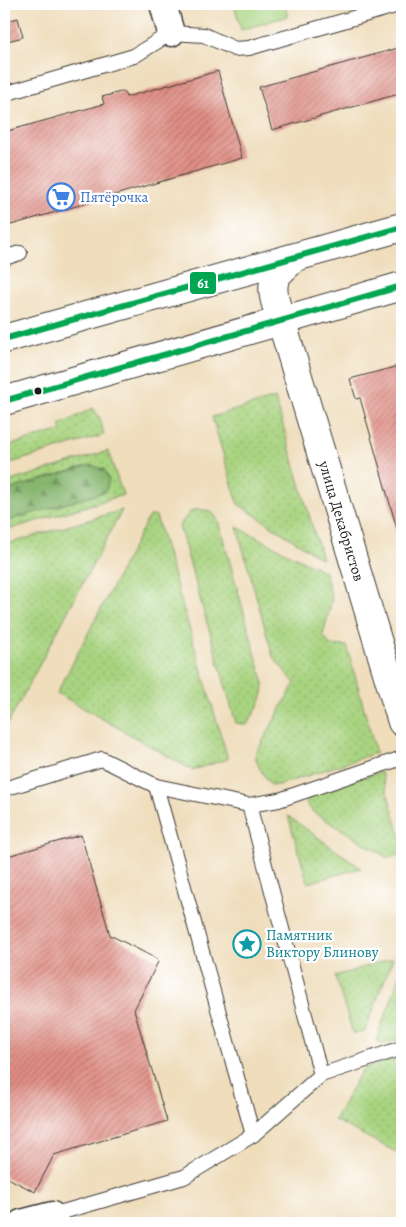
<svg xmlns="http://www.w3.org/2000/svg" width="406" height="1227" font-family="Alegreya,serif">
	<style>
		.grass { fill: url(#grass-dots); stroke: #62784e }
		.forest { fill: url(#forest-firs); stroke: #516845 }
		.garden { fill: #a8d37f; stroke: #62784e }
		.building { fill: url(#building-hatch) }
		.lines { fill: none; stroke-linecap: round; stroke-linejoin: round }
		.lane-casing { stroke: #3c3934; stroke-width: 16 }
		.street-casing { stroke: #3c3934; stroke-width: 29 }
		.secondary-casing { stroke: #3c3934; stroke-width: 30 }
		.primary-casing { stroke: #3c3934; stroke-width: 30 }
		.lane { stroke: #fff; stroke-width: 14 }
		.street { stroke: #fff; stroke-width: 26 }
		.secondary { stroke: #fff; stroke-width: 28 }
		.primary { stroke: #fff; stroke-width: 28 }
		.bus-1-casing { stroke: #fff; stroke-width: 10 }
		.bus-1 { stroke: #00a651; stroke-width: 6 }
		.bus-dot { fill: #1c1c1c; stroke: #fff; stroke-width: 2 }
		.labels { text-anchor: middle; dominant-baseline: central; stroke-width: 4.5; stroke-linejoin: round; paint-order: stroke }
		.shop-label { font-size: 15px; fill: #366cbe; stroke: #fff; text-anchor: start }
		.street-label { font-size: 15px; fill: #1c1c1c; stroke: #fff }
		.culture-label { font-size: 15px; fill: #0d838f; stroke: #fff; text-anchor: start }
		.line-badge { stroke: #fff; stroke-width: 2 }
		.badge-label { font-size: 14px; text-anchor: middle; font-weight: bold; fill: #fff }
	</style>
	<defs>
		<pattern id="grass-dots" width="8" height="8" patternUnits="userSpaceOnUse" patternTransform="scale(1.25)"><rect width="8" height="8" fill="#a8d37f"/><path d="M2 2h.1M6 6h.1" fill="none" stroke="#90b56d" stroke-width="1.8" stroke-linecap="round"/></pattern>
		<pattern id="forest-firs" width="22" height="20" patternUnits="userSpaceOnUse" patternTransform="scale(1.25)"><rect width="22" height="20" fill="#86b56e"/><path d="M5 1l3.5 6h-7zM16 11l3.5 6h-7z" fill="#6d925a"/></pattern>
		<pattern id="building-hatch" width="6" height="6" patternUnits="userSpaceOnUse" patternTransform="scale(1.25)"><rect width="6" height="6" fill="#e08e84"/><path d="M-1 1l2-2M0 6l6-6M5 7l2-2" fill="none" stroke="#b5736b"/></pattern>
	</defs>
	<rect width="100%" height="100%" fill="#fff"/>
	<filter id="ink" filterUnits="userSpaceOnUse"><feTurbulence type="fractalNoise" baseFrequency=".02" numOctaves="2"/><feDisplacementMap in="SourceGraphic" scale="10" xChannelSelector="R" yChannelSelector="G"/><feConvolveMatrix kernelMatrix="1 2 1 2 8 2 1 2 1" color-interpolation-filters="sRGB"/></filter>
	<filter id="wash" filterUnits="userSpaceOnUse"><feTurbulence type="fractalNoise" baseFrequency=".0096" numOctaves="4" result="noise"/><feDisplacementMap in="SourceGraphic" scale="20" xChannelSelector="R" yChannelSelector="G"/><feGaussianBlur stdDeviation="1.12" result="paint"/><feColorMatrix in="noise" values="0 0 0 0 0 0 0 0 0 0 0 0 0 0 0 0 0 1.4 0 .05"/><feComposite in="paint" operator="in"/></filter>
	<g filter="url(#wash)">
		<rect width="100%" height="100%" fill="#efddbb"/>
		<g class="grass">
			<polygon points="275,398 322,559 238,504 212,417"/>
			<polygon points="93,408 100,418 104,435 4,465 4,447 62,430 60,425"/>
			<polygon points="108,451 123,495 4,531 4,483"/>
			<path d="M 199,509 L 211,511 L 218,520 L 264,684 C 264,700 255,711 247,725 L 236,723 L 179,526 L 191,511 Z"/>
			<polygon points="122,510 4,731 4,545"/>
			<polygon points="149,516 156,516 228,759 192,770 57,693"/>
			<path d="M 237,527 L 325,572 L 332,599 L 323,635 L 330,645 L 347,646 L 376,753 L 279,785 L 271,785 C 264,776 257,766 255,755 L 295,683 L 273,657 Z"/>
			<polygon points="381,772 402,841 402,854 388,858 313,812 306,803 311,794"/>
			<polygon points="288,816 361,868 308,883"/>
			<polygon points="393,958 365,1031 353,1034 335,976"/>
			<polygon points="402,971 402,1039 383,1044 376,1040"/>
			<polygon points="402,1057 402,1155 334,1120 363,1068"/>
		</g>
		<polygon class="forest" points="90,465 104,469 109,480 105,492 4,522 4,491"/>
		<polygon class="garden" points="234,4 284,4 288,16 241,30"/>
		<g id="blocks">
			<g class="building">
				<polygon points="18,18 23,37 4,42 4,22"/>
				<polygon points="402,47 402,93 272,130 259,87"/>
				<polygon points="218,71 242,158 4,227 4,132 104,104 102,97 124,91 126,97"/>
				<polygon points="402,365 402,528 397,529 360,398 356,399 350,379"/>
				<polygon points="81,835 110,935 159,960 134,1010 167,1121 54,1155 35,1192 4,1176 4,857"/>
			</g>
		</g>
	</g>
	<g filter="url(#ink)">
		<use href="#blocks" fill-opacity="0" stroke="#3c3934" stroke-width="1"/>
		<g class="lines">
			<g class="lane-casing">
				<g id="lane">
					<polyline points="4,94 134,56 171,33 204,35 235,49 249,48 402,4"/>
					<polyline points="4,258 20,253"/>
					<polyline points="156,786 253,1135"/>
					<polyline points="4,789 102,759 156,786 249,805 279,800 402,758"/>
					<polyline points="249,805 321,1075"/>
					<polyline points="52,1215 184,1177 253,1135 321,1075 402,1048"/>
				</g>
			</g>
			<g class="street-casing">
				<g id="street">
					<polyline points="163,4 171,33"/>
					<polyline points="21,1223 52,1215 55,1223"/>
				</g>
			</g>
			<g class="secondary-casing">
				<g id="secondary">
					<path id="s1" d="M 281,320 L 402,722"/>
				</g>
			</g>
			<g class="primary-casing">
				<g id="primary">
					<path d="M 281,320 C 277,307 269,290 276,277 C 280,270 288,265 293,259"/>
					<polyline points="4,339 402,227"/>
					<polyline points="4,401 402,286"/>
				</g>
			</g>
			<use href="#lane" class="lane"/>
			<use href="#street" class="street"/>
			<use href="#secondary" class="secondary"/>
			<use href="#primary" class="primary"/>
			<g class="bus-1-casing">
				<g id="bus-1">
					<polyline points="4,339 402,227"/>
					<polyline points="4,401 402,286"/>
				</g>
			</g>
			<use href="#bus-1" class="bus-1"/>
		</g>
	</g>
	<defs>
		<g id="supermarket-ring" transform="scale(1.4375)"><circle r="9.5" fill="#fff" stroke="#3f7fe0" stroke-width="1.5"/><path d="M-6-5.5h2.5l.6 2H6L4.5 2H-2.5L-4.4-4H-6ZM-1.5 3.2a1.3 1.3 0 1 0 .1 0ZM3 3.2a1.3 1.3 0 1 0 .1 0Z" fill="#3f7fe0"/></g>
		<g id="sight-ring" transform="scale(1.4375)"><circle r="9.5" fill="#fff" stroke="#0f9aa8" stroke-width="1.5"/><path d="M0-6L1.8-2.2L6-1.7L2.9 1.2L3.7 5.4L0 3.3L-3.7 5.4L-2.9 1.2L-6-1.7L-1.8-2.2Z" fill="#0f9aa8"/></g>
	</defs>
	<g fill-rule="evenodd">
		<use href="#supermarket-ring" x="61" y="197"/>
		<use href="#sight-ring" x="247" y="944"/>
	</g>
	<circle class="bus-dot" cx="38" cy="391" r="4.5"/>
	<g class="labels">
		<g class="shop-label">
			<text x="80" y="197">Пятёрочка</text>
		</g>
		<g class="street-label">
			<text stroke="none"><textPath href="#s1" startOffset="210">улица Декабристов</textPath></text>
		</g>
		<g class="culture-label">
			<text x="266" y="935">Памятник<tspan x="266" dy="17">Виктору Блинову</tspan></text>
		</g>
	</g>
	<rect class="line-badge" x="189" y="271" width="28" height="24" rx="5" fill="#00a651"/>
	<g class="badge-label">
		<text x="203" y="288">61</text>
	</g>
	<rect width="406" height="1227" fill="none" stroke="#fff" stroke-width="20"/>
</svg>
